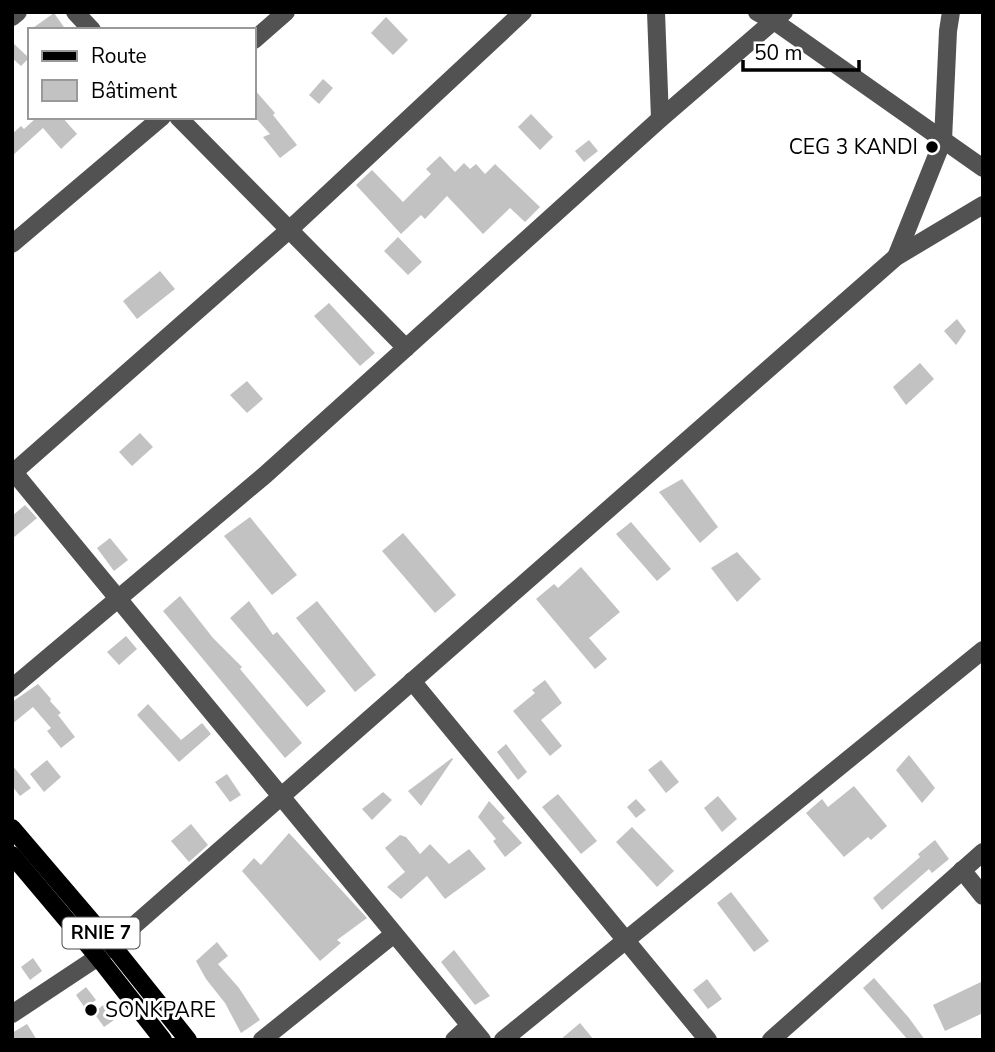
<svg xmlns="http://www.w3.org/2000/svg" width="995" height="1052" font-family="'Nunito Sans',sans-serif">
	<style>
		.building { fill: #c2c2c2 }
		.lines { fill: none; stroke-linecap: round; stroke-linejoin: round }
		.minor { stroke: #525252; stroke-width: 18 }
		.major { stroke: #000; stroke-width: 18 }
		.poi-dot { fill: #000; stroke: #fff; stroke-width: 2.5 }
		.labels { text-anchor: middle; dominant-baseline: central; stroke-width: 6; stroke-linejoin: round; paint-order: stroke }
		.shield { fill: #fff; stroke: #4c4c4c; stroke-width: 2 }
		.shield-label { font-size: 19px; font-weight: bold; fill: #000 }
		.poi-label { font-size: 21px; fill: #000; stroke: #fff; text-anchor: end }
	</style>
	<rect width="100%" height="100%" fill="#fff"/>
	<g class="building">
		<polygon points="54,13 66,30 30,30"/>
		<polygon points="386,17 408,40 393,55 371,33"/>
		<polygon points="12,42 29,58 21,66 12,58"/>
		<polygon points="323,79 333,88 319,104 309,95"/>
		<polygon points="254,89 275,113 273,115 297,145 280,158 263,137 270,134 254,116"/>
		<polygon points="531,114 553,137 540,150 518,127"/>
		<polygon points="34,117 62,117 77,134 61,149 43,128 12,156 12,134 21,126 24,129 35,119"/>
		<polygon points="589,140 598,151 584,162 575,151"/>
		<polygon points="440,156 455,172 464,163 470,169 476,164 485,174 495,164 540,207 525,222 510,208 483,234 447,196 425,219 421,215 401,234 356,185 372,170 403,202 431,174 426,169"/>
		<polygon points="398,237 422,262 408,275 384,251"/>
		<polygon points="160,271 175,289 137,319 123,301"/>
		<polygon points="329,303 375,353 360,366 314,316"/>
		<polygon points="957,319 966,331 956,345 944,331"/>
		<polygon points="920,363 934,379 906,405 893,387"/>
		<polygon points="247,381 263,399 247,413 230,395"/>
		<polygon points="140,433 153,447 132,466 119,452"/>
		<polygon points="682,479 718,527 700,543 659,492"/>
		<polygon points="25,505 37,518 12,539 12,516"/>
		<polygon points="250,517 297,575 272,595 224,536"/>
		<polygon points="631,522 671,569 657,581 616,534"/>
		<polygon points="403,533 456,595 435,613 382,551"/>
		<polygon points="110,538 128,560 114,571 97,548"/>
		<polygon points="737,552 761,579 737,602 711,568"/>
		<polygon points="581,567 620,612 589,638 607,659 595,669 536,599 554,584 558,588"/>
		<polygon points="180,596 213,638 242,667 240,669 302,743 285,758 163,611"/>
		<polygon points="249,601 273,635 277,632 326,691 307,707 230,618"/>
		<polygon points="317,601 376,675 355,692 296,618"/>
		<polygon points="126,636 137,649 119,665 107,652"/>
		<polygon points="545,680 562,703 541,720 562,746 550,756 513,711 535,693 532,690"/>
		<polygon points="38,684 51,699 50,701 61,713 58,715 75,737 61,748 47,731 51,728 33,707 12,724 12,702"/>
		<polygon points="148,704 181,740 202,723 211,734 179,762 137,715"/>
		<polygon points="506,744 527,772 518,780 497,752"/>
		<polygon points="909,755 935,788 922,803 896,770"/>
		<polygon points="452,758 453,759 421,806 408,791"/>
		<polygon points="47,760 61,777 44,792 30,774"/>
		<polygon points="661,760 679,782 666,793 648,770"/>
		<polygon points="12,765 31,788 20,796 12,786"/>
		<polygon points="227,774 241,795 230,802 215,782"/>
		<polygon points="854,786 887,826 871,840 868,837 844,857 806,813 822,799 828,807"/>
		<polygon points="383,792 392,800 372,820 362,809"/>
		<polygon points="558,794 597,841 581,854 542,807"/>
		<polygon points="718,796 737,819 722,832 704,808"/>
		<polygon points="636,799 646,810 636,818 627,807"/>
		<polygon points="489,801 505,818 502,821 522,843 505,857 493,841 496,839 478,817"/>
		<polygon points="191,824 208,845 189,862 171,841"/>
		<polygon points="632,827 674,871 657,887 616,842"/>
		<polygon points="289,833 367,918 337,940 341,943 320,961 242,871 254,858 261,865"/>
		<polygon points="400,835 406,837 420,854 430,844 449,864 469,849 486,869 445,899 427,876 401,899 387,887 405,872 385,848"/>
		<polygon points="935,840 949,859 932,873 929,869 882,910 873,898 920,857 918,854"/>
		<polygon points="731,892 769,941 754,952 717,903"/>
		<polygon points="217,942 228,956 218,964 239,988 260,1020 241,1033 225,1003 206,979 196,961"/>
		<polygon points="454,950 490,996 475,1005 441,962"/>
		<polygon points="33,958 42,971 30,980 21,967"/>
		<polygon points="874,978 909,1018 925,1040 908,1040 863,988"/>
		<polygon points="707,979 722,999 708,1009 693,990"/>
		<polygon points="983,981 983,1013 945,1031 933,1005"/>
		<polygon points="86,987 96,1000 85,1008 76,995"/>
		<polygon points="103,1005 114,1020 104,1027 94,1013"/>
		<polygon points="580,1023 594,1040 560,1040"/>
		<polygon points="27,1024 37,1040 12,1040 12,1033"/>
	</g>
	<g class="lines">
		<g class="minor">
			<polyline points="75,12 92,30"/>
			<polyline points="656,12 660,119"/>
			<polyline points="757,12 774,21 983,168"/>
			<polyline points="12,17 18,12"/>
			<polyline points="254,40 286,12"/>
			<polyline points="178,117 406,348"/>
			<polyline points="12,244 162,117"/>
			<polyline points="896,257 943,140 948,31 951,12"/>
			<polyline points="12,470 482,1040"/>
			<polyline points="14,472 289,230 523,12"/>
			<polyline points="412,681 708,1040"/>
			<polyline points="12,688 265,475 660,119 784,12"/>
			<polyline points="962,870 983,896"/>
			<polyline points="12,1014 98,957 896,257 983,205"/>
			<polyline points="262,1040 394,934"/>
			<polyline points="454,1040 469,1026"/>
			<polyline points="503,1040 983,650"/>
			<polyline points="771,1040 983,852"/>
		</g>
		<g class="major">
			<polyline points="12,828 112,945 188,1040"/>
			<polyline points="12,855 98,957 163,1040"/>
		</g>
	</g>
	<g class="poi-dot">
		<circle cx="932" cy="147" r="7"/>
		<circle cx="91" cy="1010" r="7"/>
	</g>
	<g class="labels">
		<rect class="shield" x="62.5" y="917.5" width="77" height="31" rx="5"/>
		<g class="shield-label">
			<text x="101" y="933">RNIE 7</text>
		</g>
		<g class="poi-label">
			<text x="918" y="147">CEG 3 KANDI</text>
			<text x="105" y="1010" text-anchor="start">SONKPARE</text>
		</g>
	</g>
	<rect width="995" height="1052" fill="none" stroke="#000000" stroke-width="28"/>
	<rect x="28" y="28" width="228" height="91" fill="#ffffff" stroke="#999999" stroke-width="2"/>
	<rect x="42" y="51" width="35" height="10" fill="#000000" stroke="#999999" stroke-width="2"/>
	<text x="91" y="63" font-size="21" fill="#000000">Route</text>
	<rect x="42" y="80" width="35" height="21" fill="#c2c2c2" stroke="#999999" stroke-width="2"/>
	<text x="91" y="98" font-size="21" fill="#000000">Bâtiment</text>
	<path d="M743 60v10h116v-10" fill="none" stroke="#000000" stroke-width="3.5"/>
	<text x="754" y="60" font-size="21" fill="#000000" stroke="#ffffff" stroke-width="5" paint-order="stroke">50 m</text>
</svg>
